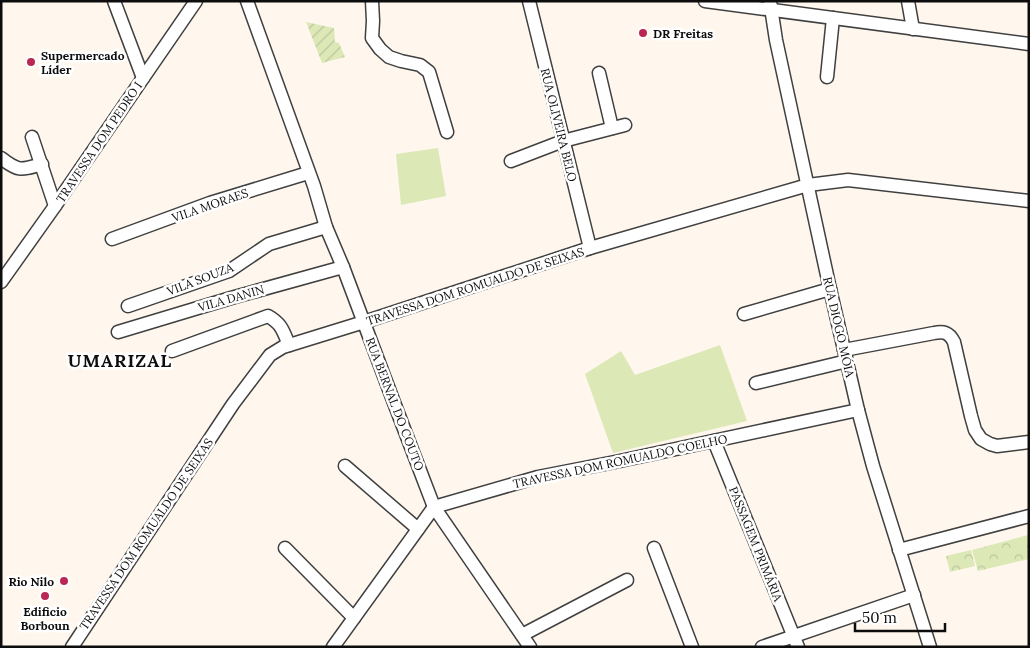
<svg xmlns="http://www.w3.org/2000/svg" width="1030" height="648" font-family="Lora,serif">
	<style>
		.grass { fill: #dde8b7 }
		.park { fill: url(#park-crowns) }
		.garden { fill: url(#garden-furrows) }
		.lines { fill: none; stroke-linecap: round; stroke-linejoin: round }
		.minor-casing { stroke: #404040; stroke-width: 15 }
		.minor { stroke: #fff; stroke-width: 12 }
		.poi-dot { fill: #ba2754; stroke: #fff; stroke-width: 2 }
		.labels { text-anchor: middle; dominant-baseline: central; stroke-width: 5; stroke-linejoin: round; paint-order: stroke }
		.poi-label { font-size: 12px; font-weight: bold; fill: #0d0d0d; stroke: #fff; text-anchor: start }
		.street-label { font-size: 12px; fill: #0d0d0d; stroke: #fff }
		.district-label { font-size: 18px; font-weight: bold; letter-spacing: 1px; fill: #0d0d0d; stroke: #fff }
	</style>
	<defs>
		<pattern id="park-crowns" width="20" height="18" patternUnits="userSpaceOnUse" patternTransform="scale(1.25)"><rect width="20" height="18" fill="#dde8b7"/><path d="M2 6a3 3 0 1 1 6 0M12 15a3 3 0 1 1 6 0" fill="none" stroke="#bcc69c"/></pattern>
		<pattern id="garden-furrows" width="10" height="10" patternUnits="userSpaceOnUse" patternTransform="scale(1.25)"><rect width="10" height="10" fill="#dde8b7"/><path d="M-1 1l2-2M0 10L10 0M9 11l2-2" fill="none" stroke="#bcc69c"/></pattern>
	</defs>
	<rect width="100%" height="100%" fill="#fff7ed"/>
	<g class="grass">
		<polygon points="438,148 446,196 401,205 396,154"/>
		<polygon points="720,345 747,421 613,453 585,374 621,351 635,375"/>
	</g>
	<g class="park">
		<polygon points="1028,535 1029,559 978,571 972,550"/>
		<polygon points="971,550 975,566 950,572 946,556"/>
	</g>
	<polygon class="garden" points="306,22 334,28 335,42 339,43 345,57 322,63"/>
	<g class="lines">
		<g class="minor-casing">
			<g id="minor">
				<polyline points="114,1 143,78"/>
				<polyline points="247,1 314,186 326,227 343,267 393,400 434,507 530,647"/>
				<polyline points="372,1 373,21 372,38 380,49 389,57 401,61 420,65 429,72 447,132"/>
				<polyline points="529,1 590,248"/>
				<polyline points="705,1 1029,44"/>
				<polyline points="770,1 776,40 830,289 858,410 873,466 930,647"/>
				<polyline points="908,1 913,29"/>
				<polyline points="599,73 612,128"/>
				<polyline points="827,77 833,18"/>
				<polyline points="32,137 55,206"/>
				<path d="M 1,158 C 19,172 21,170 42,164"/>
				<polyline points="511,161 563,141 625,125"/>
				<polyline points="112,239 210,203 308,173"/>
				<polyline points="1,282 55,206 196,1"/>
				<polyline points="128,306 229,271 269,244 326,227"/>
				<polyline points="744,314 830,289"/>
				<polyline points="118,332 231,298 343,267"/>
				<path d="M 844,350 L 934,333 C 943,331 949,332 954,342 L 971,416 L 975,430 L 981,439 L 990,444 L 997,446 L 1029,442"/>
				<path d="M 172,351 L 268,316 C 282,324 283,331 289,345"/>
				<polyline points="756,383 847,361"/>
				<polyline points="714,441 798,647"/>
				<polyline points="345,466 418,529"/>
				<polyline points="285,548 354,618"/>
				<polyline points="654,548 692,647"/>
				<polyline points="899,550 1029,516"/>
				<polyline points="522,635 627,580"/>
				<polyline points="72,647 233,404 270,355 283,347 364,322 590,248 808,185 848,180 1029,201"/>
				<polyline points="333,647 434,507 538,477 615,462 858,410"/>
				<polyline points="762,647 914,595"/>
			</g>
		</g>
		<use href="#minor" class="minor"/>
	</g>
	<g class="poi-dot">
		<circle cx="643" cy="33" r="5"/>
		<circle cx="31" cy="62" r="5"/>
		<circle cx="64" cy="581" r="5"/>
		<circle cx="45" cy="596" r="5"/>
	</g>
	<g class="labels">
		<g class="poi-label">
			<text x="653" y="33">DR Freitas</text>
			<text x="41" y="55">Supermercado<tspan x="41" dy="14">Líder</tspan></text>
			<text x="54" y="581" text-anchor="end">Rio Nilo</text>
			<text x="45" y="611" text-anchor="middle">Edificio<tspan x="45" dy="14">Borboun</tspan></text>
		</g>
		<g class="street-label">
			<text transform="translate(559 125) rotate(76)">RUA OLIVEIRA BELO</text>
			<text transform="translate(99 142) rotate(-56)">TRAVESSA DOM PEDRO I</text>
			<text transform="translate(210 205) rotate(-19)">VILA MORAES</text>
			<text transform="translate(200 279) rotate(-21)">VILA SOUZA</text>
			<text transform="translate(475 286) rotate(-18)">TRAVESSA DOM ROMUALDO DE SEIXAS</text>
			<text transform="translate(231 298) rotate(-16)">VILA DANIN</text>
			<text transform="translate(839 327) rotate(77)">RUA DIOGO MÓIA</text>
			<text transform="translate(395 404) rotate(69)">RUA BERNAL DO COUTO</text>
			<text transform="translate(620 461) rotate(-12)">TRAVESSA DOM ROMUALDO COELHO</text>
			<text transform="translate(146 534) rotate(-56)">TRAVESSA DOM ROMUALDO DE SEIXAS</text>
			<text transform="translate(756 544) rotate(68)">PASSAGEM PRIMÁRIA</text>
		</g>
		<g class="district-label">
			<text x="120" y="360">UMARIZAL</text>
		</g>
	</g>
	<rect width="1030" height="648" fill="none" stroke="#0d0d0d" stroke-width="5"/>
	<path d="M855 623v8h90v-8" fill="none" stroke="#0d0d0d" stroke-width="2.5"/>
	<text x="862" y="623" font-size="15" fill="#0d0d0d" stroke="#ffffff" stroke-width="4" paint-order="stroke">50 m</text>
</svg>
